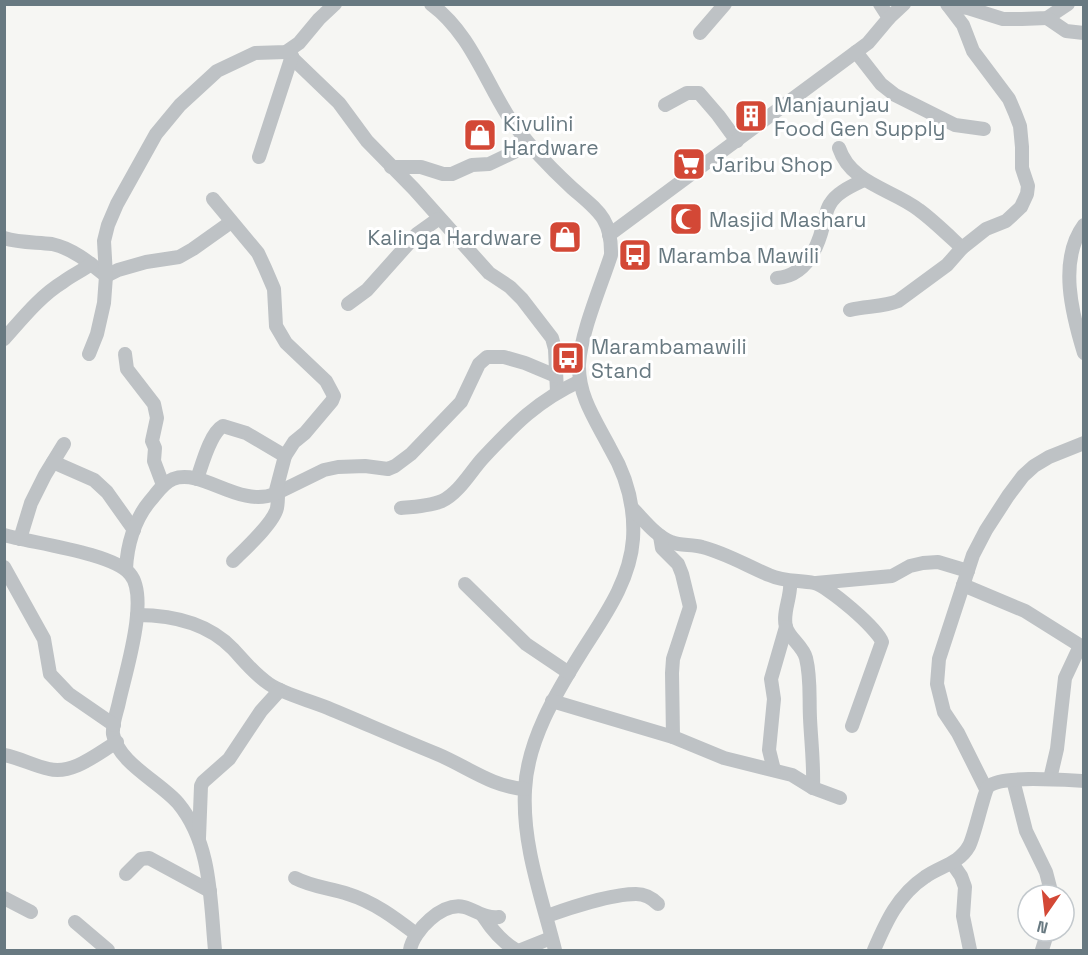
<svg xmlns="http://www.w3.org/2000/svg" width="1088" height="955" font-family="'Space Grotesk',sans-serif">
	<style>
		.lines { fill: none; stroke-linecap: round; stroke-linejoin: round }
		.minor { stroke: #bec2c5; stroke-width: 14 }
		.labels { text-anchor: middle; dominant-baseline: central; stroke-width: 6; stroke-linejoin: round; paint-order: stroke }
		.poi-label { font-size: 21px; fill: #687981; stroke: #fff; text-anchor: start }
	</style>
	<rect width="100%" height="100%" fill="#f6f6f3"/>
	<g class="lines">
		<g class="minor">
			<path d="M 431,4 C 469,32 484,78 508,116 C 526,143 548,166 572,188 C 597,210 612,218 611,255 C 601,286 581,332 579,364 C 578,396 596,421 610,448 C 626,475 635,507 633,539 C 630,582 603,618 581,653 C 556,693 527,741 525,790 C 522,845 542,898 555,950"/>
			<polyline points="880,4 889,18"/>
			<polyline points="948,5 968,8 1003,19 1022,19 1047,18 1068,4"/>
			<polyline points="1047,18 1066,31 1084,33"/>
			<polyline points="700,33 725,4"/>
			<polyline points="286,52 339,103 367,141 414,189 489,273 510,287 522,299 552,338 555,349 557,392"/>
			<polyline points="856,52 881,84 895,95 955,125 984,129"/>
			<polyline points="665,105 687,93 699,93 718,115 737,141"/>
			<path d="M 839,148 C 851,184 892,189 919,210 C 934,221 948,235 962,248"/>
			<polyline points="259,157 292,56"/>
			<polyline points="391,167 421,167 443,174 452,174 472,165 489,164 529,145"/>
			<path d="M 1084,225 C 1058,260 1072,314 1084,353"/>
			<polyline points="609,235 868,43 889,18 904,4"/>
			<path d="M 4,238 C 20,243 36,242 52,244 C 72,248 90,263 106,276 L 118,270 L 146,262 L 179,257 L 193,249 L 231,222"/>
			<path d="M 777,278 C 805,276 817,250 823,226 C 825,219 826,210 830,204 C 837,192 852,186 864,180"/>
			<polyline points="348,304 367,290 417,234 438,219"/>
			<path d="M 850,310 C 865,306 884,307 898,301 L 947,265 L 962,248 L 986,229 L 1006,221 L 1021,207 L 1027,194 L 1028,186 L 1022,168 L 1022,147 L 1020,126 L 1015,113 L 1009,99 L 973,51 L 963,25 L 947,4"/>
			<path d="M 4,339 C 22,319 40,296 63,282 C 72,275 82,271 91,264"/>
			<polyline points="89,354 97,334 104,303 106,276 104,241 108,225 117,204 156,134 180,105 217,71 255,53 286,52 299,43 319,19 335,4"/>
			<polyline points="125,354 127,369 154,404 157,418 152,441 155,448 154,461 163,485"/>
			<polyline points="53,462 94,480 107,492 134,530"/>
			<path d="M 197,479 C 202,465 210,433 223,426 L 246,433 L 285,456"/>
			<polyline points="275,494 324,470 338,467 365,466 388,469 395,466 411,454 461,402 479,364 487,357 504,357 525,363 556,376"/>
			<path d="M 401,508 C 414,507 430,506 442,501 C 459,493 471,471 483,458 C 515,424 537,401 580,381"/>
			<path d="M 633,509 C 644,520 656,536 671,542 C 680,546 692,544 702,547 C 726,553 747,566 769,575 C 784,582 799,580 814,583 C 828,586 878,629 882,642 L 852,726"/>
			<path d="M 4,535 C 32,543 113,553 130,574 C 150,597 125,674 119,702 C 117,712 112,724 113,734 C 118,763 160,782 178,803 C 212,844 210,900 215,950"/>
			<polyline points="660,536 662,548 678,564 682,574 690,607 673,659 672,673 673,737"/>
			<polyline points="20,539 31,503 45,475 64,444"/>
			<path d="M 233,561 C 244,550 274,523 277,508 C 278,503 278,498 278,493"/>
			<polyline points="4,567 44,639 50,674 69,694 114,725"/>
			<path d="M 126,569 C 127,546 134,520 150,501 C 157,493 163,483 173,479 C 203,468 238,508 275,494 L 285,456 L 294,442 L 305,433 L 332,401 L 334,396 L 326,381 L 286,343 L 276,326 L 274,289 L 265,268 L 258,253 L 213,199"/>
			<path d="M 790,581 C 792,596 782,612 786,627 C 789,638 803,646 806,658 C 811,678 809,697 810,718 C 811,741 814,764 813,788"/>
			<polyline points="816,583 892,576 910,566 923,563 938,562 968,571"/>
			<polyline points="465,584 526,644 569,673"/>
			<polyline points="963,585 1025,611 1084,648"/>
			<path d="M 137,615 C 172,615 208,623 233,649 C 245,662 254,674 269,684 C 286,695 309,700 328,708 C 364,723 400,739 437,754 C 466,766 492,787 525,789"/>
			<polyline points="552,701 673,737 724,758 792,775 813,788 840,798"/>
			<path d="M 4,755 C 20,758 34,766 49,769 C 73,775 98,753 117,742"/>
			<polyline points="774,770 769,750 774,699 771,679 786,627"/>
			<polyline points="1050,779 1057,749 1065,678 1080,646"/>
			<polyline points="1013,780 1026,831 1046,872 1052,895"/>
			<polyline points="986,789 958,733 944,712 937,684 939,659 973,555 986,530 1008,496 1023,476 1034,466 1049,457 1084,443"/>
			<polyline points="199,838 201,786 203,782 229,759 261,711 280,690"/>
			<polyline points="952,863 961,876 965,887 963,916 970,950"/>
			<polyline points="126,874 141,859 149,858 210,891"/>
			<path d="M 295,878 C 312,887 330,888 348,894 C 374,902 395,918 416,934"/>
			<polyline points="4,898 31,912"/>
			<path d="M 483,916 C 492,930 502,942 516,950"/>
			<path d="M 547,916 C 569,908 612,894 636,894 C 644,894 652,898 658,904"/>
			<polyline points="75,922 108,950"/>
			<path d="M 410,950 C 413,931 442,902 464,907 C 476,910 485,919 499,917"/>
			<polyline points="521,950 551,938"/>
			<path d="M 874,950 C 886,922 898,895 925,877 C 940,866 959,864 969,846 C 975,835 984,790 989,786 C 1002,775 1065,780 1084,781"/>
			<polyline points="1042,950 1048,931"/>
		</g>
	</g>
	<defs>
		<g id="building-square" transform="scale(1.725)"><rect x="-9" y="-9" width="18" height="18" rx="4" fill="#d34836" stroke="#fff"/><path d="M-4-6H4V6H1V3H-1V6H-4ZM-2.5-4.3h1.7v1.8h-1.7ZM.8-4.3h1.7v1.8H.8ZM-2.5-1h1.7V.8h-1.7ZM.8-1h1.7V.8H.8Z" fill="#fff"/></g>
		<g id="shop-square" transform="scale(1.725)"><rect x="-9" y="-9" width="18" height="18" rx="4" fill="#d34836" stroke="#fff"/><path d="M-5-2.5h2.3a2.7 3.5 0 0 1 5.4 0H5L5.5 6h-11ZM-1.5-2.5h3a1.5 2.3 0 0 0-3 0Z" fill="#fff"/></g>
		<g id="supermarket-square" transform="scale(1.725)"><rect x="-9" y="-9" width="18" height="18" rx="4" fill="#d34836" stroke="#fff"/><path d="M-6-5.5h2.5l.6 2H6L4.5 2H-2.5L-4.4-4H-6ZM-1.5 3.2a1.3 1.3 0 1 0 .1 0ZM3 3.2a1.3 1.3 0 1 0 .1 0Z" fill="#fff"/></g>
		<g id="mosque-square" transform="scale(1.725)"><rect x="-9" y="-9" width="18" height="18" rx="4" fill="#d34836" stroke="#fff"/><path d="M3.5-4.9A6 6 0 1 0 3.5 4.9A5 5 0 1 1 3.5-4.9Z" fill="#fff"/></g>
		<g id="bus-square" transform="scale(1.725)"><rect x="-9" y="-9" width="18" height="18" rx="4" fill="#d34836" stroke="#fff"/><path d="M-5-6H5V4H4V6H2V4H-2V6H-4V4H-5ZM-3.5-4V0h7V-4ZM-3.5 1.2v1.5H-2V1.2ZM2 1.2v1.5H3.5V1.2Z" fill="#fff"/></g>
	</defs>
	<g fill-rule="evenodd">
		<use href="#building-square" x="751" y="116"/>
		<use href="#shop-square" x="480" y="135"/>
		<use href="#supermarket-square" x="689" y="164"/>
		<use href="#mosque-square" x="686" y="219"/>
		<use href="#shop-square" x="565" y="237"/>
		<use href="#bus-square" x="635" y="255"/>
		<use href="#bus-square" x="568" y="358"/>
	</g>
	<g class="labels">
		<g class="poi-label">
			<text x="774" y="104">Manjaunjau<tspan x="774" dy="24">Food Gen Supply</tspan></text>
			<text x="503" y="123">Kivulini<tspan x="503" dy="24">Hardware</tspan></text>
			<text x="712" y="164">Jaribu Shop</text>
			<text x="709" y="219">Masjid Masharu</text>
			<text x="542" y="237" text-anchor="end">Kalinga Hardware</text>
			<text x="658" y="255">Maramba Mawili</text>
			<text x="591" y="346">Marambamawili<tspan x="591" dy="24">Stand</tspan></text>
		</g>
	</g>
	<rect width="1088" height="955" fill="none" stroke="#687981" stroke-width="12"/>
	<g transform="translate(1046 913) rotate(194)"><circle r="28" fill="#ffffff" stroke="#c3c9cd" stroke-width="1.5"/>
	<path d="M0-4.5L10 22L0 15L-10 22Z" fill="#d34836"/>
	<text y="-9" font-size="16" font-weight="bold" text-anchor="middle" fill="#687981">N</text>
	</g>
</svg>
